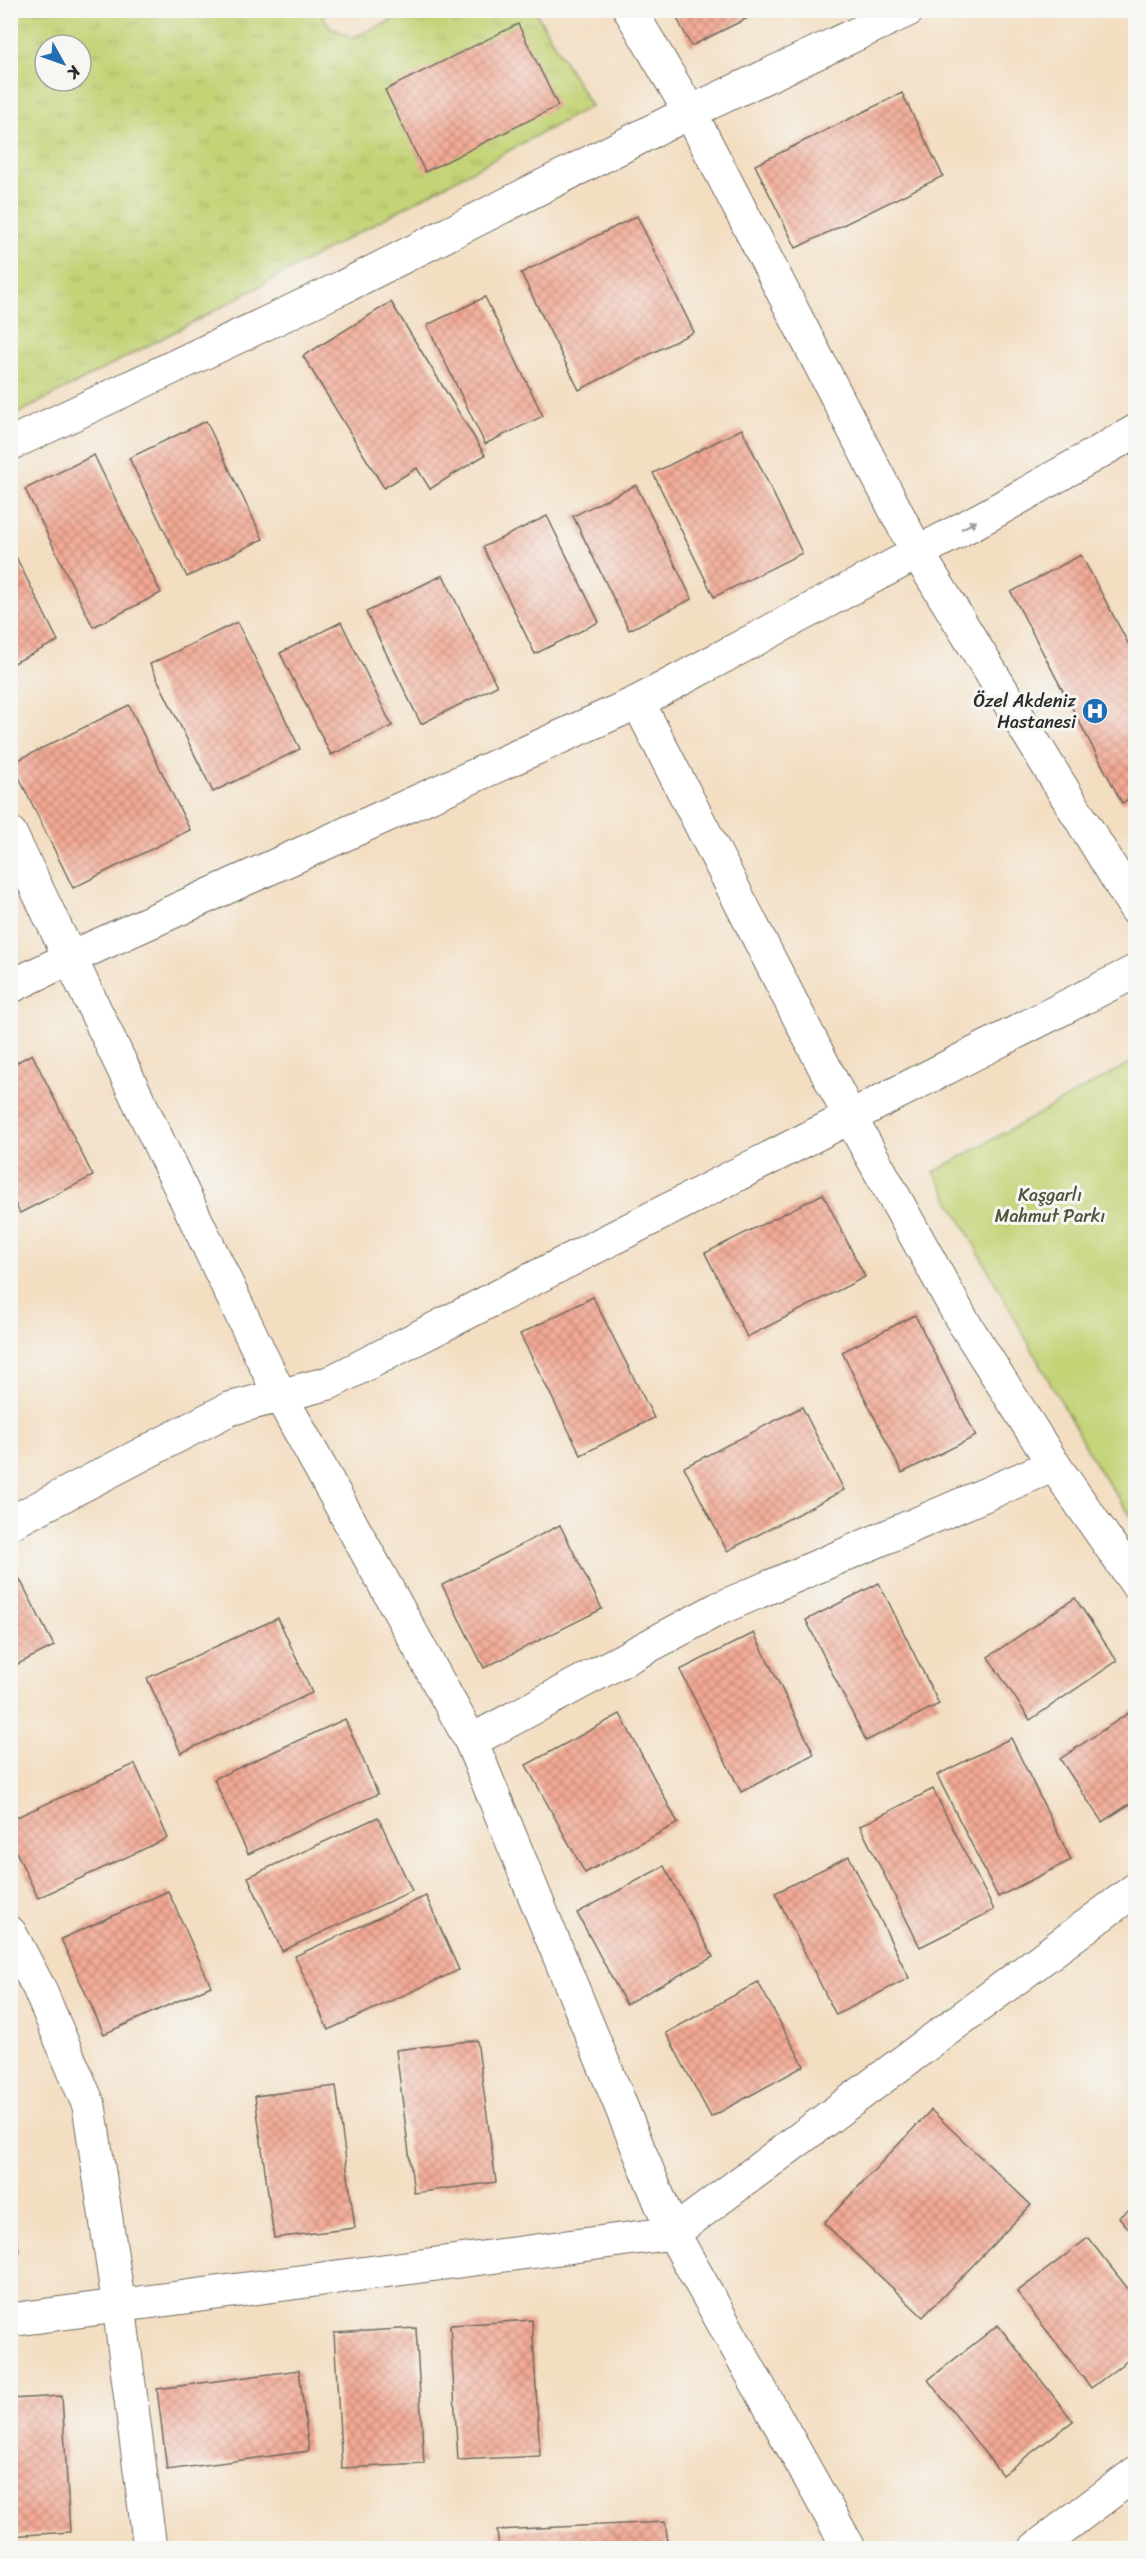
<svg xmlns="http://www.w3.org/2000/svg" width="1146" height="2559" font-family="Sriracha,sans-serif">
	<style>
		.grass { fill: url(#grass-tufts); stroke: #777f50; stroke-width: 1.5; fill-rule: evenodd }
		.park { fill: #c3d376; stroke: #777f50; stroke-width: 1.5 }
		.building { fill: url(#building-cross-hatch) }
		.lines { fill: none; stroke-linecap: round; stroke-linejoin: round }
		.minor-casing { stroke: #716a60; stroke-width: 35 }
		.minor { stroke: #fff; stroke-width: 33 }
		.oneway { fill: #a0a0a0 }
		.labels { text-anchor: middle; dominant-baseline: central; stroke-width: 6; stroke-linejoin: round; paint-order: stroke }
		.poi-label { font-size: 18px; fill: #2b2b2b; stroke: #f6f6f2; text-anchor: end }
		.park-label { font-size: 18px; fill: #51553e; stroke: #f6f6f2 }
	</style>
	<defs>
		<pattern id="grass-tufts" width="24" height="20" patternUnits="userSpaceOnUse" patternTransform="scale(1.5)"><rect width="24" height="20" fill="#c3d376"/><path d="M3 7l-1-3M5 7V3M7 7l1-3M15 17l-1-3M17 17v-4M19 17l1-3" fill="none" stroke="#a8b566"/></pattern>
		<pattern id="building-cross-hatch" width="8" height="8" patternUnits="userSpaceOnUse" patternTransform="scale(1.5)"><rect width="8" height="8" fill="#f3a994"/><path d="M0 0l8 8M0 8l8-8" fill="none" stroke="#c58a79"/></pattern>
	</defs>
	<rect width="100%" height="100%" fill="#f6f6f2"/>
	<filter id="ink" filterUnits="userSpaceOnUse"><feTurbulence type="fractalNoise" baseFrequency=".0167" numOctaves="2"/><feDisplacementMap in="SourceGraphic" scale="12" xChannelSelector="R" yChannelSelector="G"/><feConvolveMatrix kernelMatrix="1 2 1 2 8 2 1 2 1" color-interpolation-filters="sRGB"/></filter>
	<filter id="wash" filterUnits="userSpaceOnUse"><feTurbulence type="fractalNoise" baseFrequency=".008" numOctaves="4" result="noise"/><feDisplacementMap in="SourceGraphic" scale="24" xChannelSelector="R" yChannelSelector="G"/><feGaussianBlur stdDeviation="1.35" result="paint"/><feColorMatrix in="noise" values="0 0 0 0 0 0 0 0 0 0 0 0 0 0 0 0 0 1.4 0 .05"/><feComposite in="paint" operator="in"/></filter>
	<g filter="url(#wash)">
		<rect width="100%" height="100%" fill="#f3dec2"/>
		<path class="grass" d="M 11,11 L 320,11 L 330,28 L 354,37 L 413,11 L 535,11 L 591,106 L 205,316 L 11,417 ZM 45,45 L 81,45 L 81,81 L 45,81 Z"/>
		<polygon class="park" points="1135,1060 1135,1522 1097,1467 934,1172"/>
		<g id="blocks">
			<g class="building">
				<polygon points="673,10 764,10 691,46"/>
				<polygon points="518,24 558,106 425,172 385,90"/>
				<polygon points="902,93 943,176 796,248 755,165"/>
				<polygon points="637,216 694,332 579,390 521,273"/>
				<polygon points="485,297 543,416 485,444 427,325"/>
				<polygon points="391,302 485,455 430,489 417,468 384,488 303,356"/>
				<polygon points="206,421 263,539 187,577 129,458"/>
				<polygon points="742,429 802,553 714,597 653,473"/>
				<polygon points="94,455 161,593 93,627 25,489"/>
				<polygon points="636,485 692,599 629,630 573,516"/>
				<polygon points="547,516 599,622 535,654 483,547"/>
				<polygon points="10,545 58,641 10,665"/>
				<polygon points="1081,555 1136,658 1136,796 1122,803 1011,592"/>
				<polygon points="443,575 497,686 421,724 366,612"/>
				<polygon points="237,622 300,749 213,792 150,664"/>
				<polygon points="341,622 392,726 331,755 280,653"/>
				<polygon points="129,705 190,830 73,888 12,763"/>
				<polygon points="32,1054 93,1176 20,1213 10,1194 10,1066"/>
				<polygon points="823,1194 865,1277 747,1337 705,1253"/>
				<polygon points="593,1297 654,1418 581,1455 520,1334"/>
				<polygon points="915,1315 976,1436 902,1473 842,1352"/>
				<polygon points="802,1407 844,1490 727,1551 684,1467"/>
				<polygon points="560,1525 602,1609 484,1668 442,1585"/>
				<polygon points="10,1560 54,1646 10,1668"/>
				<polygon points="879,1583 939,1704 866,1741 806,1620"/>
				<polygon points="1075,1598 1117,1661 1030,1720 988,1657"/>
				<polygon points="278,1618 312,1693 181,1753 147,1678"/>
				<polygon points="754,1633 814,1754 741,1792 680,1670"/>
				<polygon points="1136,1708 1136,1800 1102,1822 1060,1759"/>
				<polygon points="620,1714 678,1823 585,1873 526,1765"/>
				<polygon points="345,1719 378,1794 248,1854 214,1779"/>
				<polygon points="1011,1738 1071,1860 998,1897 937,1775"/>
				<polygon points="135,1764 168,1838 38,1898 10,1839 10,1820"/>
				<polygon points="933,1789 994,1910 920,1947 860,1826"/>
				<polygon points="378,1817 412,1891 282,1951 248,1877"/>
				<polygon points="849,1856 909,1978 836,2015 775,1893"/>
				<polygon points="664,1866 713,1957 626,2004 577,1913"/>
				<polygon points="168,1891 211,1986 104,2034 61,1939"/>
				<polygon points="426,1896 459,1970 328,2030 295,1956"/>
				<polygon points="758,1982 804,2066 711,2117 666,2033"/>
				<polygon points="477,2040 496,2182 414,2193 396,2050"/>
				<polygon points="336,2086 355,2228 274,2238 255,2096"/>
				<polygon points="931,2110 1031,2205 923,2317 824,2223"/>
				<polygon points="10,2199 19,2253 10,2254"/>
				<polygon points="1136,2205 1136,2238 1119,2217"/>
				<polygon points="1088,2238 1136,2299 1136,2354 1091,2388 1017,2292"/>
				<polygon points="532,2320 540,2456 458,2460 450,2325"/>
				<polygon points="998,2325 1073,2421 1002,2475 928,2380"/>
				<polygon points="416,2328 424,2464 342,2468 334,2333"/>
				<polygon points="299,2370 309,2451 167,2470 157,2389"/>
				<polygon points="62,2396 70,2532 10,2536 10,2399"/>
				<polygon points="665,2522 669,2548 499,2548 497,2530"/>
			</g>
		</g>
	</g>
	<g filter="url(#ink)">
		<use href="#blocks" fill-opacity="0" stroke="#716a60" stroke-width="1.5"/>
		<g class="lines">
			<g class="minor-casing">
				<g id="minor">
					<polyline points="630,10 690,112 917,552 1136,909"/>
					<polyline points="10,444 343,287 690,112 908,10"/>
					<polyline points="638,702 850,1117 961,1318 1054,1465 1136,1583"/>
					<polyline points="10,833 280,1395 471,1741 673,2233 849,2548"/>
					<polyline points="10,987 70,958 638,702 992,513 1136,431"/>
					<polyline points="10,1523 229,1409 329,1383 1136,971"/>
					<polyline points="471,1741 718,1609 1054,1465"/>
					<polyline points="10,1933 39,1988 89,2106 119,2306 150,2548"/>
					<polyline points="10,2320 673,2233 1136,1889"/>
					<polyline points="1036,2548 1136,2473"/>
				</g>
			</g>
			<use href="#minor" class="minor"/>
		</g>
		<defs><path id="oneway-solid" d="M-6-.8H1V-3.2L6.5 0L1 3.2V.8H-6Z" transform="scale(1.5)"/></defs>
		<use class="oneway" href="#oneway-solid" transform="translate(969 525) rotate(-28)"/>
	</g>
	<defs>
		<g id="hospital-disc" transform="scale(1.35)"><circle r="9.5" fill="#1f6fb2" stroke="#f6f6f2"/><path d="M-5-5h3v3.5h4V-5h3V5h-3V1.5h-4V5h-3Z" fill="#fff"/></g>
	</defs>
	<g fill-rule="evenodd">
		<use href="#hospital-disc" x="1095" y="711"/>
	</g>
	<g class="labels">
		<g class="poi-label">
			<text x="1076" y="701">Özel Akdeniz<tspan x="1076" dy="21">Hastanesi</tspan></text>
		</g>
		<g class="park-label">
			<text x="1050" y="1195">Kaşgarlı<tspan x="1050" dy="21">Mahmut Parkı</tspan></text>
		</g>
	</g>
	<rect width="1146" height="2559" fill="none" stroke="#f6f6f2" stroke-width="36"/>
	<g transform="translate(63 63) rotate(130)"><circle r="28" fill="#f6f6f2" stroke="#a5a5a2" stroke-width="1.5"/>
	<path d="M0-4.5L10 22L0 15L-10 22Z" fill="#1f6fb2"/>
	<text y="-9" font-size="16" font-weight="bold" text-anchor="middle" fill="#2b2b2b">K</text>
	</g>
</svg>
